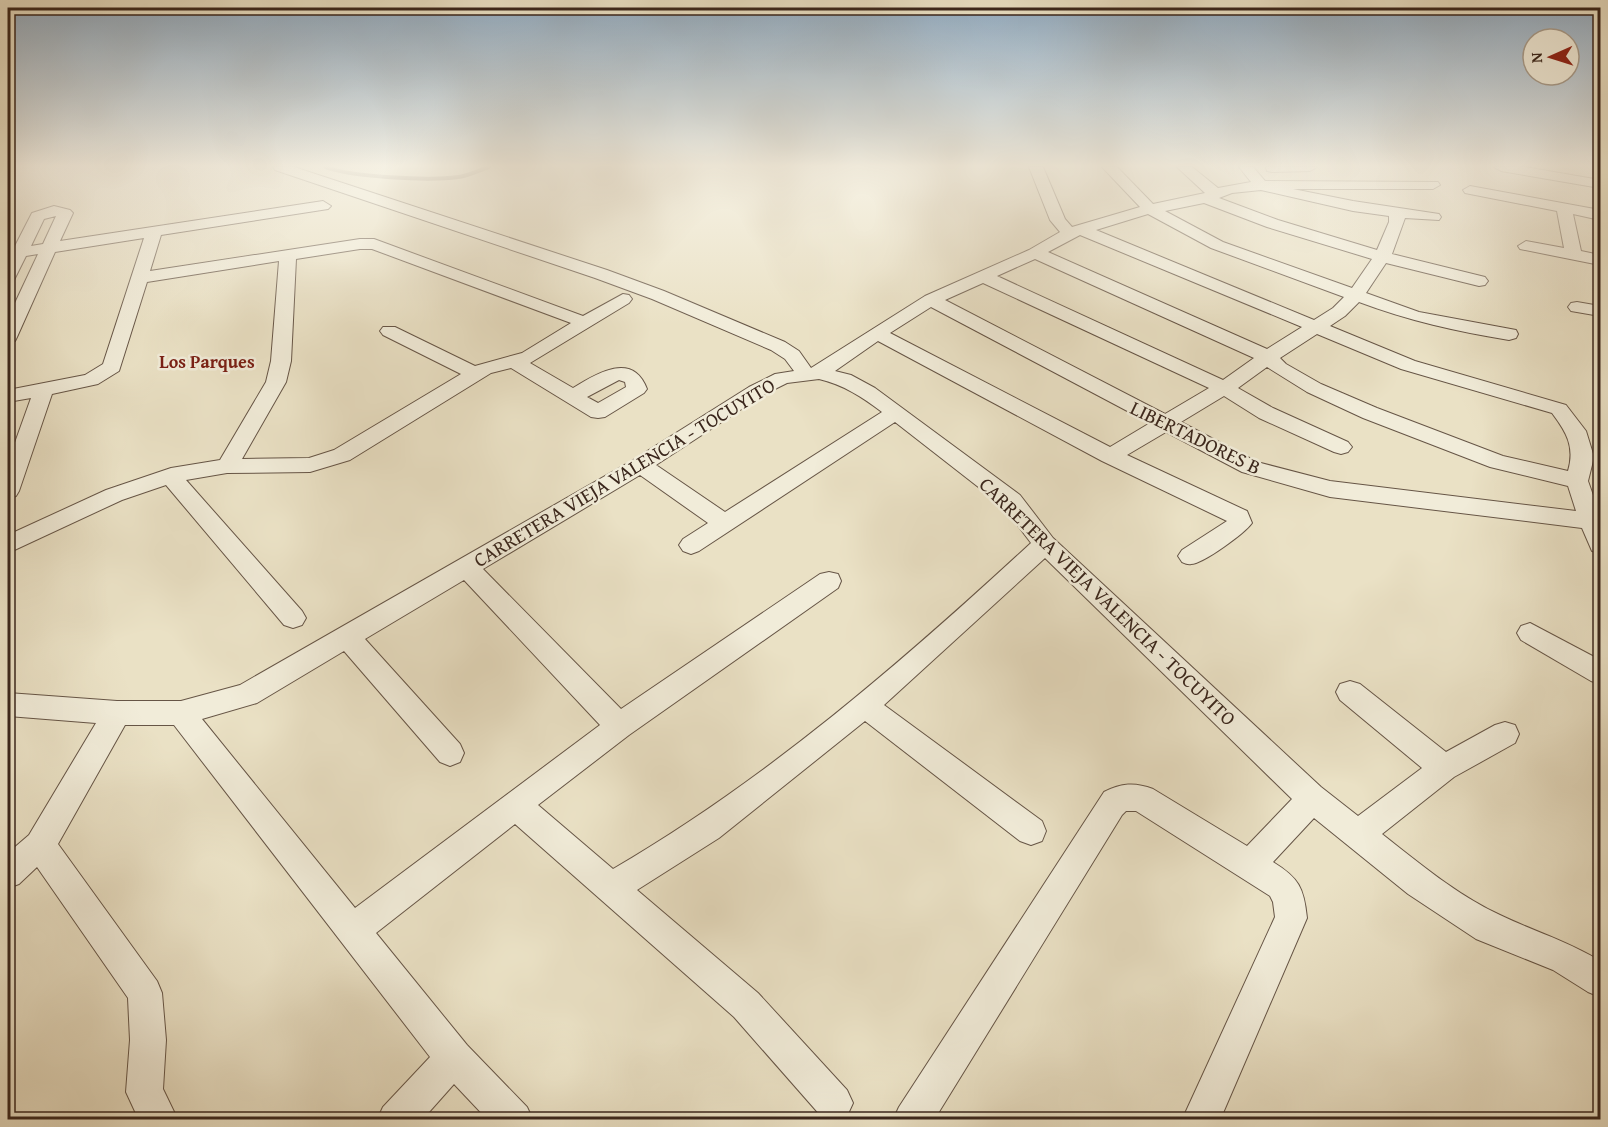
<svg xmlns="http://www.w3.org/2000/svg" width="1608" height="1127" font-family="'Gentium Book Plus',serif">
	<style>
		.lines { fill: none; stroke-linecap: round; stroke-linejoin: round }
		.stream { stroke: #80705f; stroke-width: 4 }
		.minor-casing { stroke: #665546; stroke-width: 2 }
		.minor { fill: #f1ecd9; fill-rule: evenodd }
		.labels { text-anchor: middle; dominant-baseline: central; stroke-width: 5; stroke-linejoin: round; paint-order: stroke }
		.far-neighbourhood-label { font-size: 18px; font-weight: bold; fill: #7a1f14; stroke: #f1ecd9 }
		.street-label { font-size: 20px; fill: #3a261c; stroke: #f1ecd9 }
	</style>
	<rect width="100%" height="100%" fill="#eae1c5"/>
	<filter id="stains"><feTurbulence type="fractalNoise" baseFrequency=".00333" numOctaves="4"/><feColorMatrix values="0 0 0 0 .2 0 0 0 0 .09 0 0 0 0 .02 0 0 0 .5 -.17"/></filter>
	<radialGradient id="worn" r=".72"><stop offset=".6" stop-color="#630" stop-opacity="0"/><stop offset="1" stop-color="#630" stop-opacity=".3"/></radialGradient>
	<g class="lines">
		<path class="stream" d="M 325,167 C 351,177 429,181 458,177 C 468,176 479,170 489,167"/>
		<g class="minor-casing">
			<g id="minor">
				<path d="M 273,167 L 294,167 L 607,270 L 664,291 L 785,342 L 799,351 L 811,368 L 925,296 L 1029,250 L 1060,232 L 1050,220 L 1029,167 L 1043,167 L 1065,219 L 1072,227 L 1140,207 L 1102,167 L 1117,167 L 1153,204 L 1205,193 L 1177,167 L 1192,167 L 1218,188 L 1251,182 L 1239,167 L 1253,167 L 1265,181 L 1438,182 L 1440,185 L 1433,189 L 1293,189 L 1353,201 L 1439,214 L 1441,217 L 1439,220 L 1405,218 L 1392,254 L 1485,277 L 1488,281 L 1485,285 L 1479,286 L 1386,263 L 1366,293 L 1419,312 L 1516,330 L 1518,334 L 1516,338 L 1509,340 C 1455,331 1410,321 1359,302 L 1345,316 L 1330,326 L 1415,361 L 1566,405 L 1586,431 L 1594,457 L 1588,481 L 1600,515 L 1600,553 L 1592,551 L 1582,528 L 1330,497 L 1242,472 L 1166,432 L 1127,455 L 1247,511 L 1252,523 C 1245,533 1203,564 1191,564 C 1189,565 1184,563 1182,562 L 1178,556 L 1182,550 L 1227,521 L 1102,461 L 878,341 L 835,371 L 851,375 L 875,388 L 1020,495 L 1053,538 L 1321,787 L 1358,816 L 1422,768 L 1340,700 L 1336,692 L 1340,684 L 1350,681 L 1360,684 L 1446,752 L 1495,725 L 1505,722 L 1515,725 L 1519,734 L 1515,743 L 1454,777 L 1382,834 C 1419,863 1457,895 1500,915 C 1533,931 1568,941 1600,961 L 1600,997 L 1588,992 L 1553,970 L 1476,939 L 1408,894 L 1314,818 L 1273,862 C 1299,878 1304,888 1307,918 L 1220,1120 L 1182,1120 L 1275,917 L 1273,902 L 1270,896 L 1136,811 L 1126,811 L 1122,815 L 934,1120 L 893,1120 L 899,1107 L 1104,792 C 1121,783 1135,782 1153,789 L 1247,846 L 1292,799 L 1045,558 L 884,705 L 1042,821 L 1046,831 L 1042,841 L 1031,845 L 1020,841 L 865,721 L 719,838 L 637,890 L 758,993 L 847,1090 L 853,1103 L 847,1116 C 837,1120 831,1120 821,1116 L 734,1017 L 515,824 L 376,933 L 467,1045 L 527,1107 L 533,1120 L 488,1120 L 454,1084 L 422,1120 L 377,1120 L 383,1107 L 430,1057 L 174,725 L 125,725 L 58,844 L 157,981 L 162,993 L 166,1040 L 163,1089 L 178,1120 L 139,1120 L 126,1092 L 130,1040 L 128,998 L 37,867 L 19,884 L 8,888 L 8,853 L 29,835 L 96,723 L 8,716 L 8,693 L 117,701 L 181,701 L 240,685 L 633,460 L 749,387 L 775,374 L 794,371 L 785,359 L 771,350 L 652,299 L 595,278 L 275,170 ZM 1261,190 L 1353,211 L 1389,216 L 1389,222 L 1377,250 L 1278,220 L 1219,198 L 1232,193 ZM 1204,203 L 1267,227 L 1372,259 L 1352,288 L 1223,242 L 1165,211 ZM 1148,214 L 1211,248 L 1344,297 L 1333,308 L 1314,320 L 1096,230 ZM 1080,235 L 1302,327 L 1267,349 L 1048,252 ZM 1035,259 L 1254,358 L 1223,380 L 997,276 ZM 983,283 L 1209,388 L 1165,414 L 945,300 ZM 931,307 L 1150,423 L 1110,447 L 890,333 ZM 1317,334 L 1401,369 L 1552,413 C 1567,433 1575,447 1568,471 L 1503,456 L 1377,408 L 1321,384 L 1286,364 L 1280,358 ZM 1267,367 L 1307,392 L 1363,418 L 1490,467 L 1568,486 L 1576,511 L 1330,481 L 1257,462 L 1181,422 L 1224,396 L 1259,418 L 1334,452 L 1341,454 L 1348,452 L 1352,447 L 1348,442 L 1273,408 L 1238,388 ZM 819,379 C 844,385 862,397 882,412 L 725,512 L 656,465 L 763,395 L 787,383 ZM 895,422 L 1004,507 L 1031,543 C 901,663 766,780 613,869 L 538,805 L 629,735 L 838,588 L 841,581 L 838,574 L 829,572 L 820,574 L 621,709 L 483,569 L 640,475 L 708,523 L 683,539 L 679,545 L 683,551 L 691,554 L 699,551 ZM 464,580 L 600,725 L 355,908 L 202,719 L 257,703 L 344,651 L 440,762 L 450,766 L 460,762 L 464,753 L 460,744 L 365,639 Z"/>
				<polygon points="1266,167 1317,167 1310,171 1272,172 1267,171"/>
				<polygon points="1494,167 1525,167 1600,180 1600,188 1501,171"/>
				<polygon points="1470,186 1600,210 1600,220 1573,214 1581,251 1600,255 1600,265 1520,249 1518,246 1526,241 1564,248 1557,211 1465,193 1463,190"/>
				<path d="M 323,201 L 331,206 L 328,209 L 161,235 L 150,271 L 360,239 L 374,239 L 583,316 L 623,294 L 629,295 L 632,299 L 629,303 L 530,363 L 573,388 C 597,373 633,351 647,389 L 644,393 L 605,417 L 598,418 L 591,417 L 511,368 L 491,373 L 350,460 L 310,472 L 227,473 L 186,480 L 302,611 L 306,618 L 302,625 L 293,628 L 284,625 L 166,485 L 122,500 L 8,553 L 8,535 L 106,490 L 171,468 L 220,460 L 266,382 L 271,361 L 279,261 L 147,282 L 119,371 L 98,384 L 52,394 L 19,491 L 16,496 L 8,499 L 8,462 L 31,398 L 8,402 L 8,390 L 85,375 L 103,364 L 144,238 L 55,252 L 17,337 L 15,341 L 8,343 L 8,318 L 38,254 L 26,256 L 14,280 L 8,281 L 8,249 L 14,248 L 32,213 L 54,206 L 70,210 L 73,213 L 60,241 ZM 56,216 L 43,244 L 31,246 L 44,219 ZM 360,249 L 372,249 L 571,323 L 522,353 L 475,366 L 395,327 L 383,327 L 380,331 L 383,335 L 461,374 L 334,450 L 309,458 L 242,459 L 286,382 L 291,361 L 296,259 ZM 619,380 L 625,382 L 626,387 L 598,403 L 587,397 Z"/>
				<polygon points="1577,302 1600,306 1600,316 1571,311 1568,307 1571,303"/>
				<polygon points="1530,623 1600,660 1600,684 1591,681 1521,640 1517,633 1521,626"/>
			</g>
		</g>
		<use href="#minor" class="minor"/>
	</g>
	<linearGradient id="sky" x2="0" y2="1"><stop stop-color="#91acc3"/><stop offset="0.51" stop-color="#f6f2e5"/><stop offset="1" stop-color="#f6f2e5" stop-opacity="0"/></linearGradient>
	<rect width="1608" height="325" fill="url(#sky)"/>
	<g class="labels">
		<g class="far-neighbourhood-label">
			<text x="207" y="361">Los Parques</text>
		</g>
		<g class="street-label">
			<text transform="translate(1196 437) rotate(26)">LIBERTADORES B</text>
			<text transform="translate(624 472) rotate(-31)">CARRETERA VIEJA VALENCIA - TOCUYITO</text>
			<text transform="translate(1108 601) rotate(44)">CARRETERA VIEJA VALENCIA - TOCUYITO</text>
		</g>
	</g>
	<rect width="1608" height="1127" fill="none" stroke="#eae1c5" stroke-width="30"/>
	<rect x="9" y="9" width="1590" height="1109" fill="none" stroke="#3a261c" stroke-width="3"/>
	<rect x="15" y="15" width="1578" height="1097" fill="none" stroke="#3a261c" stroke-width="1.5"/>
	<g transform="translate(1551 57) rotate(267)"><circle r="28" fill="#f1ecd9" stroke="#a89d8d" stroke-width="1.5"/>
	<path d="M0-4.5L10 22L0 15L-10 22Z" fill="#8f2418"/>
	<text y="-9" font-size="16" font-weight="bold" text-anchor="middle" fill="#3a261c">N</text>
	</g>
	<rect width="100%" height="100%" filter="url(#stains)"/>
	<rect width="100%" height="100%" fill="url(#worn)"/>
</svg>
